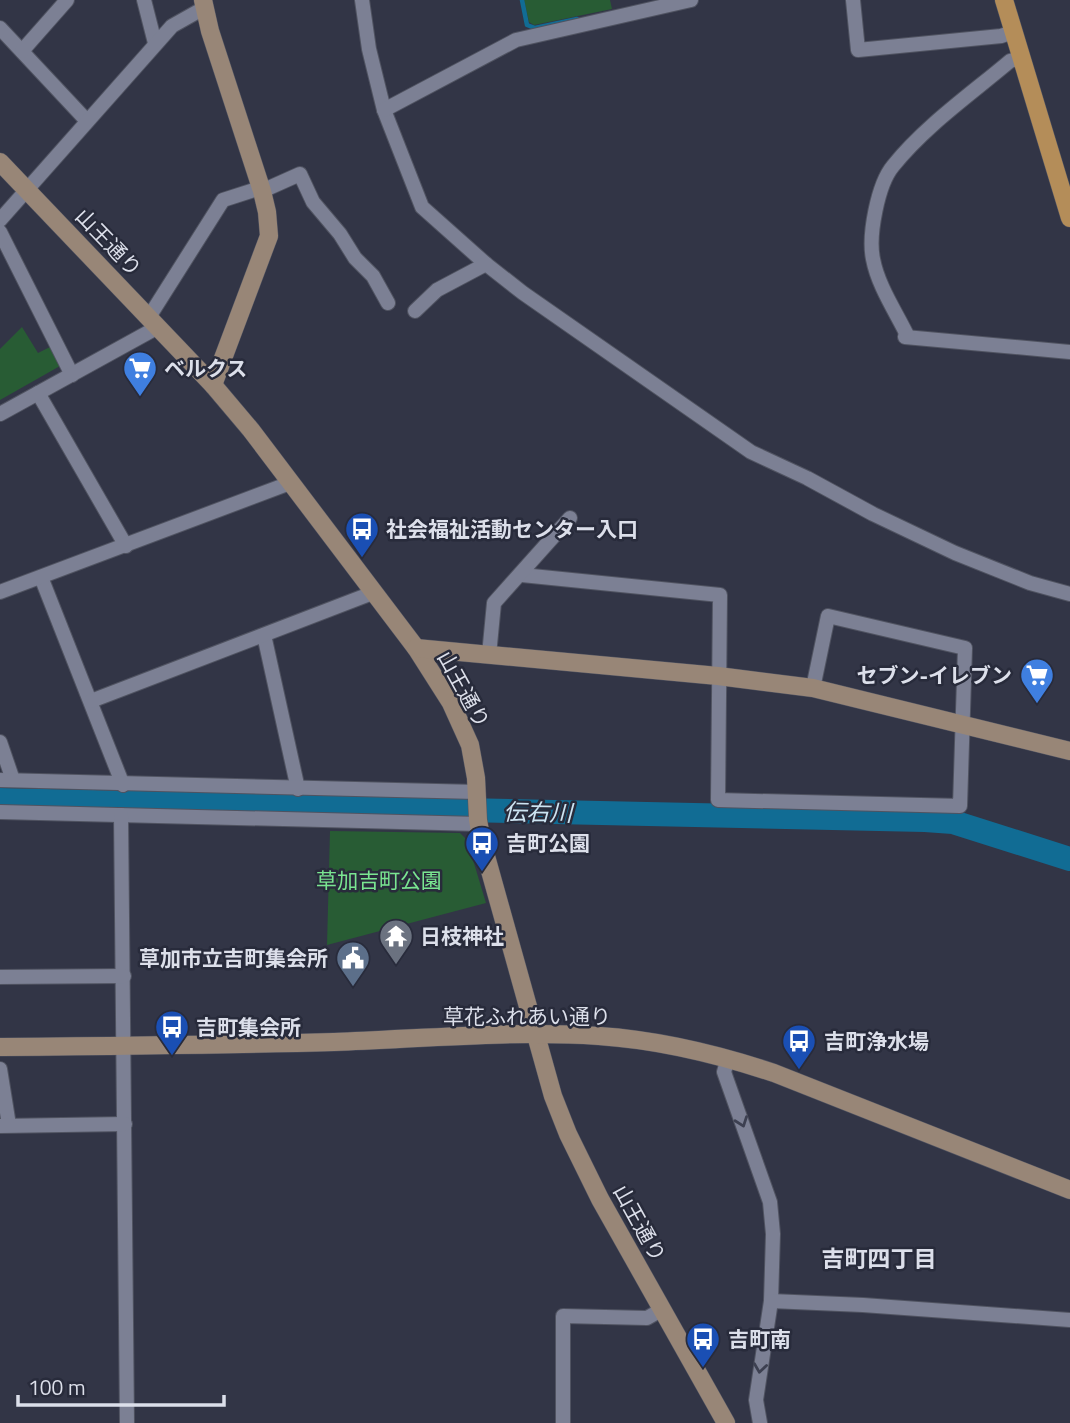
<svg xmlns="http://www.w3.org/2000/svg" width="1070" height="1423" font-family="'Titillium Web','Noto Sans JP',sans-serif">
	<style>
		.green { fill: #285c34 }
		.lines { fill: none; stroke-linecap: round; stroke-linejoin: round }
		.stream { stroke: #116c94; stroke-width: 4.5 }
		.river { stroke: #116c94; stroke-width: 24 }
		.street-casing { stroke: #505361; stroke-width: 16 }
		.secondary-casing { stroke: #505361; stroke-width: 19 }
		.primary-casing { stroke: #505361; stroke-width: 19 }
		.street { stroke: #7c8094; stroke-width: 14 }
		.secondary { stroke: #988677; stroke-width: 18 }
		.primary { stroke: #b48d59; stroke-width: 18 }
		.oneway { stroke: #3d4051 }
		.labels { text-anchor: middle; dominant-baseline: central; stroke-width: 5; stroke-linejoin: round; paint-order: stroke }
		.street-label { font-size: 21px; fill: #dcdfea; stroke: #282b3b }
		.poi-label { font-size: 21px; font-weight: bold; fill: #dcdfea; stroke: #282b3b; text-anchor: start }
		.park-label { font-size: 21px; fill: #7ae691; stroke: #282b3b }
		.water-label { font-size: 23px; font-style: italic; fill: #cde4f2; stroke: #282b3b }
		.neighbourhood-label { font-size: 23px; font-weight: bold; fill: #dcdfea; stroke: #282b3b }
	</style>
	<rect width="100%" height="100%" fill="#323546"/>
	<g class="green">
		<polygon points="524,0 610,0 612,9 534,25 529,22"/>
		<polygon points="22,327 38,353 50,347 60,366 0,400 0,349"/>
		<polygon points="330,831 460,833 467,840 486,903 327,945"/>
	</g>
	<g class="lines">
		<polyline class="stream" points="522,0 527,25 535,28 577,19"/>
		<polyline class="river" points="0,800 925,820 953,822 1070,859"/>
		<g class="street-casing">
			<g id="street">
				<polyline points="144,0 155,43"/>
				<polyline points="362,0 369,49 384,110 422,207 486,264 523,293 751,452 807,478 873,514 955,553 1030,583 1070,594"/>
				<polyline points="853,0 858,50 1001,36 1013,32"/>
				<polyline points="0,28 87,121"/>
				<polyline points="22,51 67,0"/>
				<polyline points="384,110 516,40 691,0"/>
				<polyline points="262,191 300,174 313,202 340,234 355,258 373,276 388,303"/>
				<polyline points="0,220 172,26 204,8"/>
				<polyline points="0,232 72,375"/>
				<polyline points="415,311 437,290 486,264"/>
				<polyline points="149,317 223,200 260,188"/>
				<polyline points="905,337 1070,352"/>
				<path d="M 908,337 C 896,312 878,286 873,259 C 868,235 878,184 893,166 C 925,126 971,94 1010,61 L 1021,58"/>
				<polyline points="38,393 126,546"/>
				<polyline points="0,414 158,327"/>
				<polyline points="522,575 720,595 718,800 960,806 965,648 828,616 813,688"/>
				<polyline points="41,577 123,785"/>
				<polyline points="0,592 290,483"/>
				<polyline points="264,635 298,789"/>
				<polyline points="489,655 494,603 570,518"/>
				<polyline points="91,701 375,592"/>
				<polyline points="0,742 13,780"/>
				<polyline points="0,780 477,792"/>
				<polyline points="0,812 479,824"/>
				<polyline points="121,815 127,1423"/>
				<polyline points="0,977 124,976"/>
				<polyline points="728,1058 724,1072 770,1202 773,1234 771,1301 756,1400 760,1423"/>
				<polyline points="0,1069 9,1125"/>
				<polyline points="0,1126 125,1124"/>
				<polyline points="771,1301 863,1305 1070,1320"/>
				<polyline points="563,1423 563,1316 647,1318 661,1310"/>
			</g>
		</g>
		<g class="secondary-casing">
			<g id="secondary">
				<polyline points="203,0 210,31 262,191 267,212 269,236 213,385"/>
				<polyline points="0,162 213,385 251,430 416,648 451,703 470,745 476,778 478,820 482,842 553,1096 568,1134 600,1199 726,1423"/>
				<polyline points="416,648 718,676 813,688 1070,751"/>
				<path d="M 0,1047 C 111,1046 223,1045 334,1042 C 420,1039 512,1030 599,1036 C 659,1040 717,1054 774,1073 L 1070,1190"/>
			</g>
		</g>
		<g class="primary-casing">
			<polyline id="primary" points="1004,0 1070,218"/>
		</g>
		<use href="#street" class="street"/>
		<use href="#secondary" class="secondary"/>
		<use href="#primary" class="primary"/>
	</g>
	<defs><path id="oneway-chevron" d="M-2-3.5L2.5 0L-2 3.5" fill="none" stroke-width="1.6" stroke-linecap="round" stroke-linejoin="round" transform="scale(1.75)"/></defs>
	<g class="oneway">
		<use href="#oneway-chevron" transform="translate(742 1122) rotate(70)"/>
		<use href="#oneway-chevron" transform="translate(760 1368) rotate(98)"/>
	</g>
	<defs>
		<g id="supermarket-pin" transform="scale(1.75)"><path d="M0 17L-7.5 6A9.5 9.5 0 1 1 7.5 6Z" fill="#3f7fe0" stroke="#282b3b"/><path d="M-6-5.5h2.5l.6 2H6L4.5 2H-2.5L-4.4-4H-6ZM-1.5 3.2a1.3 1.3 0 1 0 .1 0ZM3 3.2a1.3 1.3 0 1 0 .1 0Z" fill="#fff"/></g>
		<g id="bus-pin" transform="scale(1.75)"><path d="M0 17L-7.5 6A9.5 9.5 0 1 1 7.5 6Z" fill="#1a4fb4" stroke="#282b3b"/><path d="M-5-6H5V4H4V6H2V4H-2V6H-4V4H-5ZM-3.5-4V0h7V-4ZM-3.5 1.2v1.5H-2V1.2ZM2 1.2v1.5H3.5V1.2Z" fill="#fff"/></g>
		<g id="temple-pin" transform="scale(1.75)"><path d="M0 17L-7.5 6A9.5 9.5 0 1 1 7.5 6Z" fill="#6b7280" stroke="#282b3b"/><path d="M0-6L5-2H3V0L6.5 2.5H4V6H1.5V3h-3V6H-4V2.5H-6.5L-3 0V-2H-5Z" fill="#fff"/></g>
		<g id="civic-pin" transform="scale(1.75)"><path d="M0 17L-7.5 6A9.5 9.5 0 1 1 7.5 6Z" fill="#5c6f8a" stroke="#282b3b"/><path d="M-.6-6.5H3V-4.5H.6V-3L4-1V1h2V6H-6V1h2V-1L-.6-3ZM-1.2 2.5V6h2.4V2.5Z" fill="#fff"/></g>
	</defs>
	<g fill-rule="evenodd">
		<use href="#supermarket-pin" x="140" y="368"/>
		<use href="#bus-pin" x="362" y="529"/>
		<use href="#supermarket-pin" x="1037" y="675"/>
		<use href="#bus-pin" x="482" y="843"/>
		<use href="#temple-pin" x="396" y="936"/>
		<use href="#civic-pin" x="353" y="958"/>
		<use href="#bus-pin" x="172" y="1027"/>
		<use href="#bus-pin" x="799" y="1041"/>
		<use href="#bus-pin" x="703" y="1339"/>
	</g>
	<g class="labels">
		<g class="street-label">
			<text transform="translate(109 242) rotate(46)">山王通り</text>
			<text transform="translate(464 689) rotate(61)">山王通り</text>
			<text x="527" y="1016">草花ふれあい通り</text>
			<text transform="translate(640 1223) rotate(61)">山王通り</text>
		</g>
		<g class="poi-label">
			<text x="164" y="368">ベルクス</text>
			<text x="386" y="529">社会福祉活動センター入口</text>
			<text x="1012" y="675" text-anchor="end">セブン-イレブン</text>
			<text x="506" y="843">吉町公園</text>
			<text x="420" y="936">日枝神社</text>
			<text x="328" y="958" text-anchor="end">草加市立吉町集会所</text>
			<text x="196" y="1027">吉町集会所</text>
			<text x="824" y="1041">吉町浄水場</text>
			<text x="728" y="1339">吉町南</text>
		</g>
		<g class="park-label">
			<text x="379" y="880">草加吉町公園</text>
		</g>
		<g class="water-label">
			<text transform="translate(538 812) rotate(1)">伝右川</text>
		</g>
		<g class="neighbourhood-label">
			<text x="879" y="1258">吉町四丁目</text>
		</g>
	</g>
	<path d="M18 1395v10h206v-10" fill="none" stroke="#dcdfea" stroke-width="3.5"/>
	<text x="28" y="1395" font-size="21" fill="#dcdfea" stroke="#282b3b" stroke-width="5" paint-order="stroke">100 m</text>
</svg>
